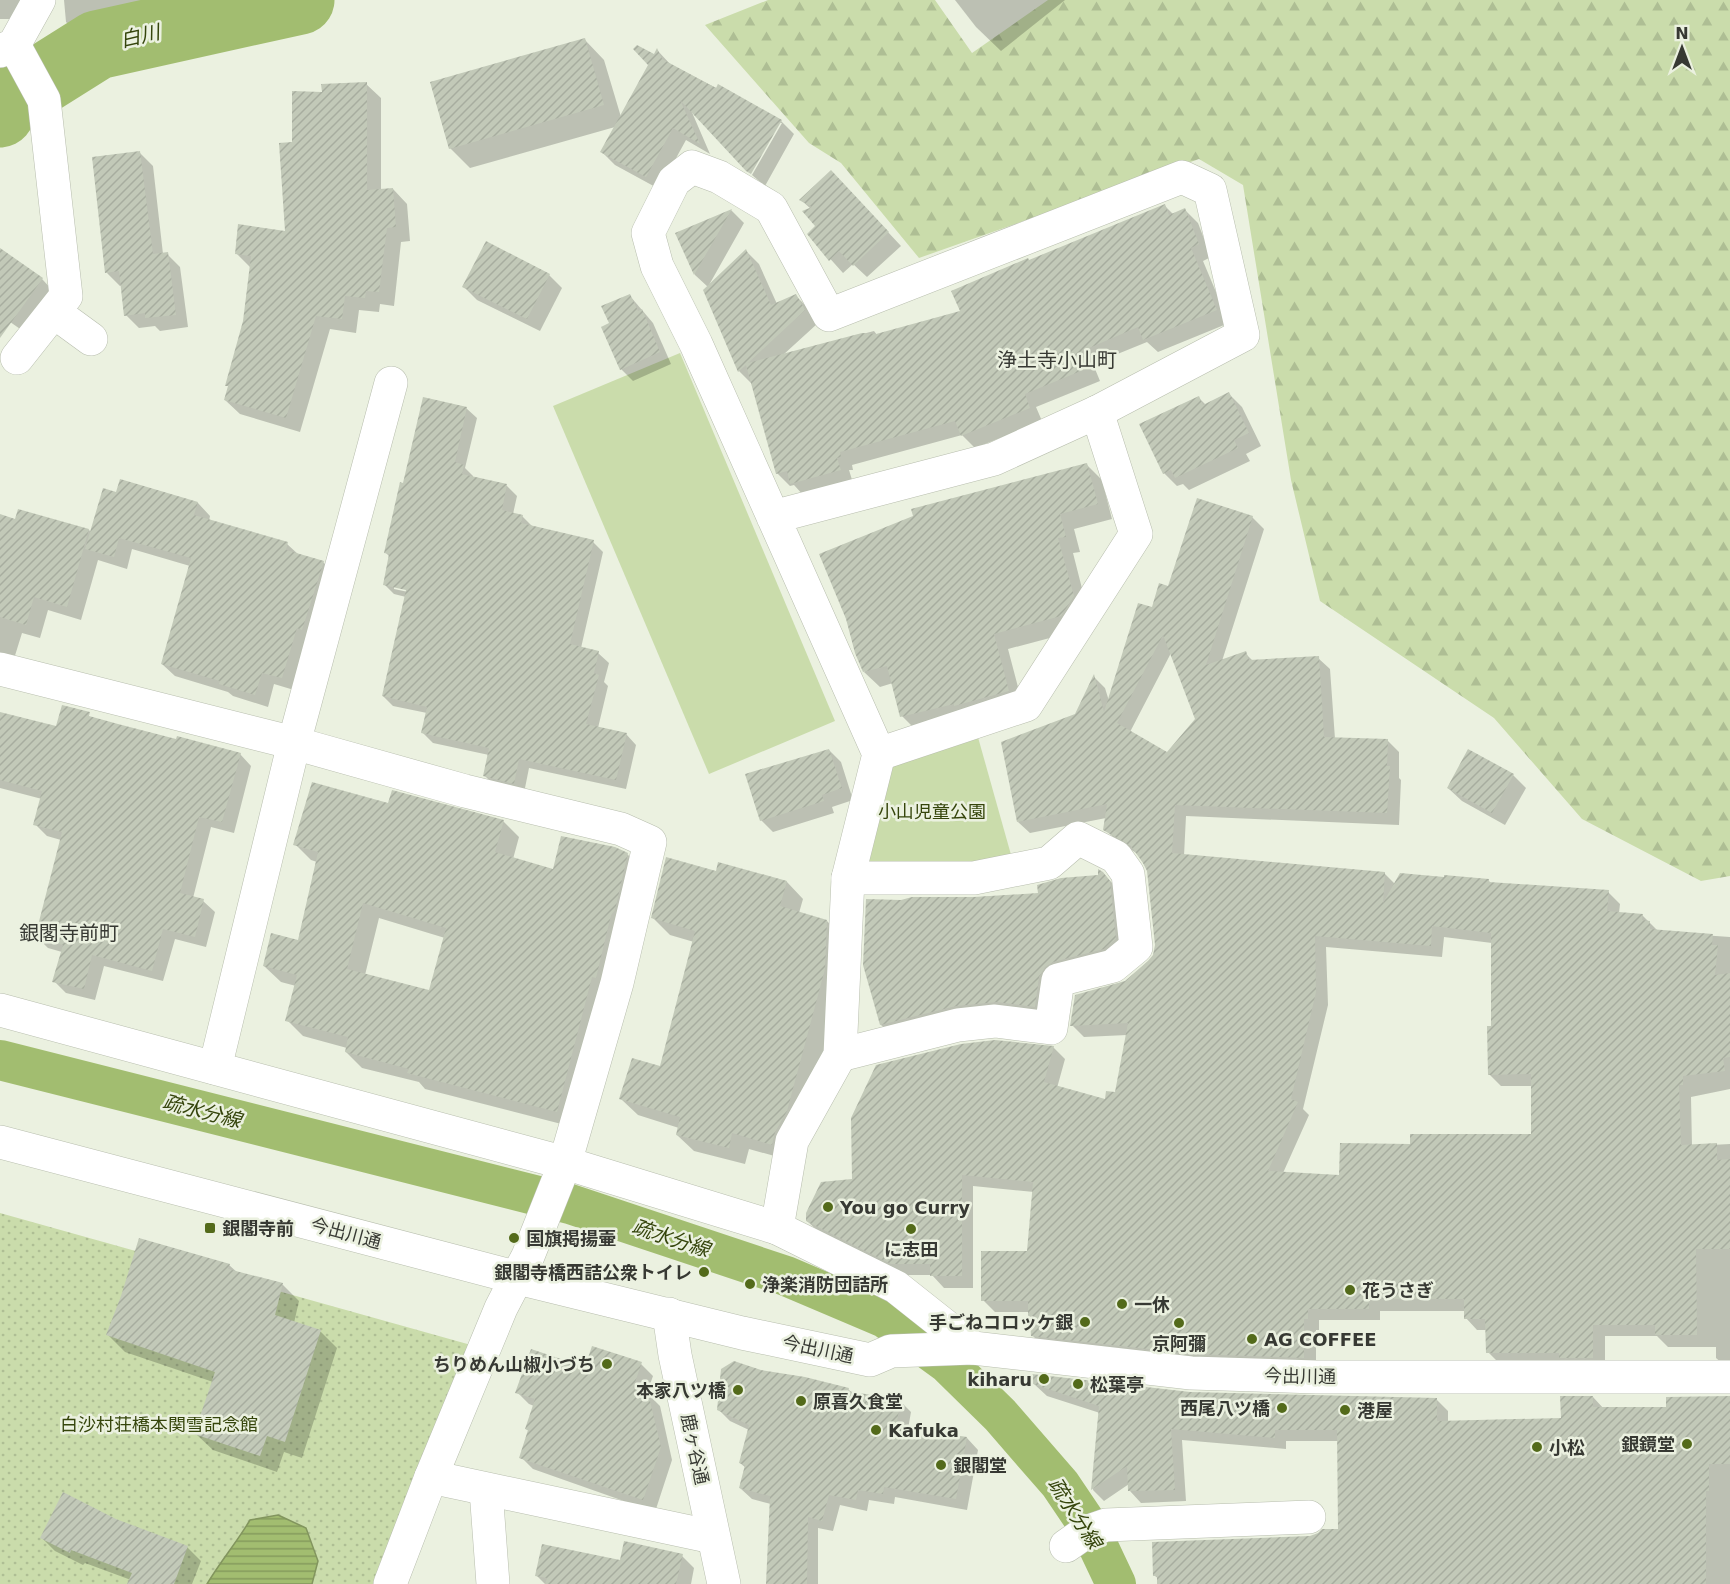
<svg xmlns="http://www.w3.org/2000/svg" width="1730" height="1584" font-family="'DejaVu Sans','Noto Sans JP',sans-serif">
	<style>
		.green { fill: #cadcab }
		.forest { fill: url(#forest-firs) }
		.garden { fill: url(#garden-dots) }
		.water { fill: url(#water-rules); stroke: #82955e; stroke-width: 1.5 }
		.shadow { fill: #0003; fill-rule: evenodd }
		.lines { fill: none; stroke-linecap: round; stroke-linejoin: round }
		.canal { stroke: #a2bd70; stroke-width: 40 }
		.river { stroke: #a2bd70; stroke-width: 69 }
		.building { fill: url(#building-hatch); fill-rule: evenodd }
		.street-casing { stroke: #b8beae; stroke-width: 34 }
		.secondary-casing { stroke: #b8beae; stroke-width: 34 }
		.street { stroke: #fff; stroke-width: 33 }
		.secondary { stroke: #fff; stroke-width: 33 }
		.poi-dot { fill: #536a1a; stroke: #ebf1e0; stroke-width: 2 }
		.labels { text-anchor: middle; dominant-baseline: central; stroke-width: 5; stroke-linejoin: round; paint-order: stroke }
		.park-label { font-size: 18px; fill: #35450b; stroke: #ebf1e0 }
		.poi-label { font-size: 18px; font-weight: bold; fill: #373933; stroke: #ebf1e0; text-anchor: start }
		.street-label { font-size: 18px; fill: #373933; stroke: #ebf1e0 }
		.water-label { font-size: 20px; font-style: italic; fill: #35450c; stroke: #ebf1e0 }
		.neighbourhood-label { font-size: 20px; fill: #373933; stroke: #ebf1e0 }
	</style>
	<defs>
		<pattern id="forest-firs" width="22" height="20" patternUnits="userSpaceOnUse" patternTransform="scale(1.5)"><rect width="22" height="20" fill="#cadcab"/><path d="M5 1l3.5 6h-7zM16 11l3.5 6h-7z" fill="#aebe94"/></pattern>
		<pattern id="garden-dots" width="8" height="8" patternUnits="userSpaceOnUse" patternTransform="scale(1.5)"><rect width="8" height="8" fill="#cadcab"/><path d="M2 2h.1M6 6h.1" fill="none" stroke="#aebe94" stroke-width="1.8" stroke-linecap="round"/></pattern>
		<pattern id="water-rules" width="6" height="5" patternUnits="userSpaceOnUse" patternTransform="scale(1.5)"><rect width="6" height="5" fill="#a2bd70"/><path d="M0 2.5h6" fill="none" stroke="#859b5d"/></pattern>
		<pattern id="building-hatch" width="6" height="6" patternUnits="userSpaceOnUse" patternTransform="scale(1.5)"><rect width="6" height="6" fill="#c2c9b8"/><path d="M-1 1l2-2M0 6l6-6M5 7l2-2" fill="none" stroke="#a7ad9f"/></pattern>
	</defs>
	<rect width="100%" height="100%" fill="#ebf1e0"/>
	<g class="green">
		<polygon points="680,353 835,721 709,774 553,406"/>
		<polygon points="974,723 1015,869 848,878 879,754"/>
	</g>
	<polygon class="forest" points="768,0 935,0 972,53 1048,0 1730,0 1730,876 1701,881 1582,819 1494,718 1320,601 1291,480 1243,185 1199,159 919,258 841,163 809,143 705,25"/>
	<polygon class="garden" points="0,1213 471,1345 382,1584 0,1584"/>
	<path class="water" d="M 278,1515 L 306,1528 L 318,1561 L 312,1584 L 207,1584 C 220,1562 237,1542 250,1520 Z"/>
	<g class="shadow">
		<polygon points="0,0 22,0 21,19 0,19"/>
		<polygon points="64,0 236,0 187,7 188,16 138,22 138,30 79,35 66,22"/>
		<polygon points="955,0 1065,0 1001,51 976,27"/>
		<polygon points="585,40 604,60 621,117 657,50 671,65 781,121 794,134 765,186 752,175 782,123 691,110 710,154 686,140 659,189 615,165 602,152 615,127 470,168 450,148"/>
		<polygon points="366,84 381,98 381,190 393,189 407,204 410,241 401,242 394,306 380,304 379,312 359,310 356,333 330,329 300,432 240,414 225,400 229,387 227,385 245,321 251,268 236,253 287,233 294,144 323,93"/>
		<polygon points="3,92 16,104 0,137 0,93"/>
		<polygon points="140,153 153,166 163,254 167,254 180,267 188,327 160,331 155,326 139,328 126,315 122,285 120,286 107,273"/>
		<polygon points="844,185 901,246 867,277 853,264 843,273 808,234 817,226 811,209 801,200"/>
		<polygon points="1165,206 1174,215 1185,210 1198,223 1211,257 1203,261 1229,323 1158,352 1147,342 1093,364 1100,381 1036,407 1042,421 975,448 962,435 852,465 853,470 849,470 853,483 804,496 794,485 790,486 777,473 753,385 739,371 704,290 708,287 695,275 677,234 731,210 744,223 709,285 746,251 759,264 777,304 796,296 809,309 817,324 783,355 874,331 877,335 962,312 1029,261"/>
		<polygon points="0,249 42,279 55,293 26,333 0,315"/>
		<polygon points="549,275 562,288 540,331 477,300 464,287"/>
		<polygon points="630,296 653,323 671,364 633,381 621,369 610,324"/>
		<polygon points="1229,394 1242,407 1261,446 1246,454 1250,461 1189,490 1183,484 1177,486 1164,473 1199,398 1206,405"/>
		<path d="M 466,408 L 477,418 L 465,468 L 473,476 L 473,478 L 507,486 L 517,496 L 513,514 L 522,516 L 532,526 L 593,542 L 603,552 L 581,648 L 598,653 L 609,663 L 604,682 L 608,686 L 598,728 L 626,734 L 636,745 L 626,789 L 529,768 L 524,793 L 495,786 L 485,776 L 489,755 L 433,743 L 423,733 L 427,713 L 393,706 L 383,696 L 406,597 L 394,594 L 384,584 L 390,557 L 385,552 L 404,484 ZM 394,586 L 413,590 L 413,593 L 394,589 Z"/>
		<polygon points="1086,464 1102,480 1112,519 1074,529 1080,552 1073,553 1088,612 1076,631 1008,649 1023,706 917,731 902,716 893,683 880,687 864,672"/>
		<polygon points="117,493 198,503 210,516 209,521 287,544 299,555 323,562 335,575 294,690 274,684 268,707 233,696 228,692 175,676 162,664 190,566 132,549 127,569 98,560 81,620 48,610 40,638 22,633 13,662 0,658 0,516 16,520 19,511 89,530 92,533"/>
		<path d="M 1252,517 L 1264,529 L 1222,661 L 1245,653 L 1254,662 L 1318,658 L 1330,669 L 1335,739 L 1387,740 L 1399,752 L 1399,778 L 1401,780 L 1399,825 L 1186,816 L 1184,856 L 1384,873 L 1395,884 L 1488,880 L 1491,883 L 1608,892 L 1620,904 L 1619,913 L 1642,915 L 1659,932 L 1730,937 L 1730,1089 L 1691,1097 L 1692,1146 L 1730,1144 L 1730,1370 L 1716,1358 L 1716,1347 L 1668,1347 L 1657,1336 L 1605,1336 L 1605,1370 L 1500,1364 L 1488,1352 L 1487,1330 L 1477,1330 L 1466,1318 L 1466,1311 L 1380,1311 L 1380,1320 L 1319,1320 L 1319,1330 L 1316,1330 L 1316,1369 L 1044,1347 L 1032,1335 L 1029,1312 L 995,1312 L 983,1300 L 1028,1252 L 1034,1192 L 973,1186 L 973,1288 L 944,1288 L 932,1275 L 904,1275 L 820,1233 L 807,1221 L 853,1181 L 1053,1047 L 1065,1059 L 1057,1088 L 1106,1101 L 1116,1094 L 1127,1035 L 1084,1037 L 1072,1025 L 1125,982 L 1155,955 L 1156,946 L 1148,871 L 1138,854 L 1117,841 L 1105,829 L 1106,818 L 1030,833 L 1018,822 L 1076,716 L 1094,677 L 1105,688 L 1109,701 L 1153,609 L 1169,588 ZM 1171,653 L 1197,719 L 1167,754 L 1130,732 ZM 1444,937 L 1492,943 L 1492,1027 L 1489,1074 L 1501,1086 L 1533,1086 L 1533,1136 L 1411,1146 L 1341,1177 L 1283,1173 L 1309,1115 L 1303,1109 L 1328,1005 L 1326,947 L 1442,957 Z"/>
		<polygon points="0,713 57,728 240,754 251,766 234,833 211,827 193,898 203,901 215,912 206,947 175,939 163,981 104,966 95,1000 66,993 54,981 62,952 48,948 37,937 61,840 47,836 35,824 42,799 0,788"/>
		<polygon points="829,750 841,762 853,800 832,807 834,813 773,832 761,820"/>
		<polygon points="1513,775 1526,788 1505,825 1462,801 1448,788"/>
		<path d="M 389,805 L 503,821 L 519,837 L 513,859 L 554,871 L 627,854 L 644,870 L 573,1127 L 425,1089 L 419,1082 L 362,1068 L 346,1052 L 347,1048 L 303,1036 L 287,1020 L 296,986 L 281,982 L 264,966 L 299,942 L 317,862 L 311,860 L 295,844 ZM 379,918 L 445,938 L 430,992 L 365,975 Z"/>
		<polygon points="717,872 787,882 803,899 799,913 827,921 843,938 841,987 803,1128 789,1160 749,1149 745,1164 694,1151 677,1135 679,1128 638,1115 621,1099 661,1068 694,942 670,935 653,918"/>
		<polygon points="1103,873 1113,884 1126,950 1064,972 1045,1017 892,1035 881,1025 864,965 902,901 1039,894 1099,876"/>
		<polygon points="229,1265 238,1273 283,1285 299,1301 294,1323 321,1332 337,1348 302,1458 284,1452 277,1472 213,1450 196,1434 213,1382 125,1352 108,1335"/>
		<polygon points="641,1364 653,1376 647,1393 660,1406 672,1460 655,1512 533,1469 521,1457 530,1432 526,1429 534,1406 529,1404 517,1392 585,1369"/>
		<polygon points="761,1372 848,1389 852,1393 900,1401 911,1412 908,1429 967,1438 978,1450 967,1510 895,1497 894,1504 869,1500 867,1511 840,1505 833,1531 818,1528 818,1584 768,1584 771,1504 752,1499 740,1488 746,1468 740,1463 749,1430 730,1421 718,1409"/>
		<polygon points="1034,1384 1190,1393 1436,1399 1448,1411 1448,1423 1563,1419 1593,1397 1604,1409 1668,1408 1730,1397 1730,1584 1159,1584 1159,1579 1155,1576 1340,1530 1339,1441 1286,1441 1286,1449 1182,1440 1186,1501 1141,1503 1130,1491 1129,1484 1104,1501 1093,1490 1100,1413 1047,1396"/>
		<polygon points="115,1520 187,1547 201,1561 192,1584 129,1584 131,1580 85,1563 83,1565 55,1551 42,1538"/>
		<polygon points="682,1556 694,1568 691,1584 545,1584 536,1575 621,1561"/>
	</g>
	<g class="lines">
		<polyline class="canal" points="0,1060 570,1204 786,1276 885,1318 947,1363 1000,1415 1060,1484 1089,1527 1116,1584"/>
		<polyline class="river" points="0,113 3,104 97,45 300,0"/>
	</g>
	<g class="building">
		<polygon points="585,38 604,105 449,149 430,82"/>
		<polygon points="637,45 654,54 657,48 662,59 716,88 718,84 782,120 751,174 746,171 680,100 700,144 673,128 646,177 600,152 648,65 633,49"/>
		<polygon points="367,82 367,190 393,188 396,227 387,228 379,292 366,291 365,298 345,296 342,319 316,316 286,418 224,400 228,386 225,386 243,321 251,256 235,254 238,224 285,231 279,143 292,142 292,91 322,92 321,84"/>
		<polygon points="140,151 153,254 168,252 176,315 145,318 145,313 124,316 119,271 105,273 92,157"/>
		<polygon points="831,170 889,232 853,266 839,251 829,261 807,234 815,226 802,211 812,207 799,200"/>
		<polygon points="1165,204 1169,215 1185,208 1199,244 1191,248 1217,310 1143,340 1138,327 1082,351 1088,368 1025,394 1030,408 961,436 955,421 840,452 841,457 837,458 841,470 790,484 787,471 776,474 746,365 738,372 703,290 746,249 771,305 796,294 805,310 748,363 862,333 876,334 960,311 951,291 1028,258 1029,260"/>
		<polygon points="732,209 694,275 675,233"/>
		<polygon points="486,241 550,274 527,319 462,287"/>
		<polygon points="0,248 43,278 0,338"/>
		<polygon points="630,294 638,311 642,309 660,352 620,370 601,327 609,323 601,306"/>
		<polygon points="1229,392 1249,433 1234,440 1238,448 1175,478 1171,470 1163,474 1139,424 1199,396 1203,405"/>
		<polygon points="423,397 467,407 455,462 464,465 462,474 507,484 502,510 523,515 521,523 594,540 570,644 599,651 594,673 599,675 586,724 627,733 616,780 519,759 514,784 483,776 489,748 421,733 427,707 382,696 406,590 383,585 389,554 384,553 400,482 403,483"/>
		<polygon points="1087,463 1098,504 1060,514 1066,537 1058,538 1074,596 1061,616 994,634 1009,691 954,706 954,704 900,717 887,666 863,672 855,653 846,619 819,554 913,516 911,509"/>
		<polygon points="120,479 198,502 194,515 288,542 286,550 324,561 302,630 297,628 282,678 262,673 255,695 219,684 220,681 161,664 191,558 119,538 114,557 85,549 103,488 116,492"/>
		<path d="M 1197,498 L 1253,516 L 1206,665 L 1246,651 L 1249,660 L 1319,656 L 1324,737 L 1388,739 L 1387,766 L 1390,766 L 1387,813 L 1175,805 L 1172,853 L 1385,872 L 1383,903 L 1400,873 L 1444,877 L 1444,875 L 1489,879 L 1489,882 L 1609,890 L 1607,911 L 1643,914 L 1642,920 L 1650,921 L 1650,929 L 1713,934 L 1712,945 L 1718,945 L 1715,975 L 1730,973 L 1730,1057 L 1723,1058 L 1725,1071 L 1683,1076 L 1683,1085 L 1679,1085 L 1681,1145 L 1717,1143 L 1717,1160 L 1730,1159 L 1730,1249 L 1696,1249 L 1697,1335 L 1655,1335 L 1655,1325 L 1593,1325 L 1593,1358 L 1559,1358 L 1559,1353 L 1486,1353 L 1485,1319 L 1464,1319 L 1464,1299 L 1369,1299 L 1369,1309 L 1308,1309 L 1308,1319 L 1304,1319 L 1304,1358 L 1192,1354 L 1031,1336 L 1030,1320 L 1028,1320 L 1028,1301 L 981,1301 L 981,1251 L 1027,1251 L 1033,1182 L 962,1175 L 962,1276 L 930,1276 L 930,1264 L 891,1264 L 806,1221 L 806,1213 L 821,1182 L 852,1179 L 851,1118 L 876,1065 L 961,1044 L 995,1040 L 1054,1046 L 1044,1082 L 1105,1099 L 1106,1091 L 1115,1092 L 1128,1023 L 1070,1026 L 1075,995 L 1125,981 L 1148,961 L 1153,955 L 1155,945 L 1147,871 L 1143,863 L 1131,846 L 1103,830 L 1107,804 L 1017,822 L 1001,742 L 1075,714 L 1094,674 L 1104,712 L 1138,603 L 1152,607 L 1159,583 L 1168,586 ZM 1163,635 L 1195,719 L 1167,752 L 1117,723 ZM 1432,926 L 1491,933 L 1491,1026 L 1487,1026 L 1488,1075 L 1531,1074 L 1531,1134 L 1410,1134 L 1410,1144 L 1340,1143 L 1339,1175 L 1268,1171 L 1298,1102 L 1291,1099 L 1316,992 L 1315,936 L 1431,946 Z"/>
		<polygon points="18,509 89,529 67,607 34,597 26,625 0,617 0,514 15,519"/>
		<polygon points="62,705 90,712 89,716 118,724 176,739 177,736 241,753 222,822 199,817 180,893 204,899 195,937 163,929 152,971 92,955 84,989 52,982 63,945 35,937 62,832 33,825 42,791 0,780 0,712 56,726"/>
		<polygon points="829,749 842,788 822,795 824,801 760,821 745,774"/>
		<polygon points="1468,749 1514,774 1492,813 1447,788"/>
		<path d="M 312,782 L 388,803 L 392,790 L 504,820 L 495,852 L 553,869 L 561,836 L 615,847 L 628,853 L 615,910 L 611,915 L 596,978 L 592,977 L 557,1112 L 407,1073 L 409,1069 L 345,1052 L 348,1037 L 285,1021 L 297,975 L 263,966 L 271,933 L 298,940 L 318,852 L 293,845 ZM 363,903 L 446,928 L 429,990 L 347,969 Z"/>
		<polygon points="666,857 716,871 718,862 787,881 780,906 827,920 825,969 787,1111 775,1132 772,1145 732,1133 729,1148 676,1135 680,1117 619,1099 632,1058 660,1066 695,931 651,918"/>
		<polygon points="1098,869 1103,872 1110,881 1116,939 1104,949 1053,962 1045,967 1039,977 1035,1007 997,1002 956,1006 880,1025 863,965 866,899 901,900 912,897 974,897 1038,893 1037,885 1061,878 1098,875"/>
		<polygon points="139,1238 230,1264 228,1269 283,1283 275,1315 321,1330 285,1442 267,1436 260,1456 194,1434 215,1372 106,1335 121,1296"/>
		<polygon points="592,1346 642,1362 633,1388 648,1393 661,1447 643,1500 519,1458 528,1430 525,1429 535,1399 515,1393 531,1349 585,1367"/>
		<polygon points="734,1361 761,1370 805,1377 849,1388 848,1391 901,1400 896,1426 967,1437 956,1499 884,1487 883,1494 858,1490 856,1500 829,1495 822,1521 808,1517 807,1584 766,1584 770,1496 739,1488 745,1465 739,1463 749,1425 717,1410 721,1369"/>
		<polygon points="1032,1374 1190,1392 1437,1398 1437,1421 1561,1418 1560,1396 1593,1396 1593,1407 1666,1407 1666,1397 1730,1396 1730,1464 1709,1464 1709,1491 1706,1491 1706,1584 1157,1584 1157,1576 1153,1576 1152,1542 1310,1536 1318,1533 1322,1529 1338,1529 1337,1430 1275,1430 1275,1438 1171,1429 1175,1490 1128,1491 1127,1466 1091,1490 1099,1406 1033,1384"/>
		<polygon points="63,1492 116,1519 188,1546 174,1584 127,1584 132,1573 71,1550 70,1553 40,1538"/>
		<polygon points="624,1541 683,1554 676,1584 545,1584 547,1578 535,1576 542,1544 620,1560"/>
	</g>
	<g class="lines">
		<g class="street-casing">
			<g id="street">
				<polyline points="14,45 44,100 66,296 17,358"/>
				<polyline points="0,51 14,45 39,0"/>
				<polyline points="54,312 91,339"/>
				<polyline points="0,669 294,743 465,791 621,829 650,842 617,983 565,1163 0,1010"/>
				<polyline points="879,754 1026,705 1136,534 1097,412"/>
				<polyline points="840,1055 958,1025 995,1021 1051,1028 1058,980 1113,966 1136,947 1128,874 1116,857 1078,838 1049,863 974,878 848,878"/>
				<polyline points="215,1068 294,743 391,383"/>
				<polyline points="777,1228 896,1287 973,1348"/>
				<polyline points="431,1477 713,1537"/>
				<polyline points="486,1490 493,1584"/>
				<polyline points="1066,1546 1086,1532 1106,1525 1309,1517"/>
				<polyline points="390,1584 431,1477 501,1308 528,1256 565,1163 777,1228 792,1141 840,1055 848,878 879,754 696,344 657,266 648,233 674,181 692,167 719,177 771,208 829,315 1182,177 1210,190 1243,335 1097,412 994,459 773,517"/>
			</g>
		</g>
		<g class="secondary-casing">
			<g id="secondary">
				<polyline points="0,1142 518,1278 742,1333 870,1360 891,1351 973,1348 1191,1373 1316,1377 1730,1377"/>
				<polyline points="669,1314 675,1355 724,1584"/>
			</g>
		</g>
		<use href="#street" class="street"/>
		<use href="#secondary" class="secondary"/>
	</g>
	<g class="poi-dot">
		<circle cx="828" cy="1207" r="6"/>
		<rect x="204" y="1222" width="12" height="12" rx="3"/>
		<circle cx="911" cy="1229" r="6"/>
		<circle cx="514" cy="1238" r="6"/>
		<circle cx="704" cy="1272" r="6"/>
		<circle cx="750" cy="1284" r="6"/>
		<circle cx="1350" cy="1290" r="6"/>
		<circle cx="1122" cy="1304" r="6"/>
		<circle cx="1085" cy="1322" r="6"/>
		<circle cx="1179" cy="1323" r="6"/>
		<circle cx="1252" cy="1339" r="6"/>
		<circle cx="607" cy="1364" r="6"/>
		<circle cx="1044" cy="1379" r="6"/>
		<circle cx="1078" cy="1384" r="6"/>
		<circle cx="738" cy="1390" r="6"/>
		<circle cx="801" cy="1401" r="6"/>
		<circle cx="1282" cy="1408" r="6"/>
		<circle cx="1345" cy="1410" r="6"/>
		<circle cx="876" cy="1430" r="6"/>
		<circle cx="1687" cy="1444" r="6"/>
		<circle cx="1537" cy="1447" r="6"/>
		<circle cx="941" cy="1465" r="6"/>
	</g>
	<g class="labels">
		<g class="park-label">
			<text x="932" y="811">小山児童公園</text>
			<text x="159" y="1424">白沙村荘橋本関雪記念館</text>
		</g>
		<g class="poi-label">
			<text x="840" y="1207">You go Curry</text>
			<text x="222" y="1228">銀閣寺前</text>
			<text x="526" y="1238">国旗掲揚壷</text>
			<text x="911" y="1249" text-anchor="middle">に志田</text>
			<text x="692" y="1272" text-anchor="end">銀閣寺橋西詰公衆トイレ</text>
			<text x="762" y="1284">浄楽消防団詰所</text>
			<text x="1362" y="1290">花うさぎ</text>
			<text x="1134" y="1304">一休</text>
			<text x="1073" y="1322" text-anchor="end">手ごねコロッケ銀</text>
			<text x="1264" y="1339">AG COFFEE</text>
			<text x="1179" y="1343" text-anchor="middle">京阿彌</text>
			<text x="595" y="1364" text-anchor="end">ちりめん山椒小づち</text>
			<text x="1032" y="1379" text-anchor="end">kiharu</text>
			<text x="1090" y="1384">松葉亭</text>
			<text x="726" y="1390" text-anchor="end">本家八ツ橋</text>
			<text x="813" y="1401">原喜久食堂</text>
			<text x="1270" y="1408" text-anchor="end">西尾八ツ橋</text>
			<text x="1357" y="1410">港屋</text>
			<text x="888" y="1430">Kafuka</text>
			<text x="1675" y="1444" text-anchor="end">銀鏡堂</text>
			<text x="1549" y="1447">小松</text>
			<text x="953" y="1465">銀閣堂</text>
		</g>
		<g class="street-label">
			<text transform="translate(346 1233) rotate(15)">今出川通</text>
			<text transform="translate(818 1349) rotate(12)">今出川通</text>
			<text transform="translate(1300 1376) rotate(1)">今出川通</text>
			<text transform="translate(695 1449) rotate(78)">鹿ヶ谷通</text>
		</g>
		<g class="water-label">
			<text transform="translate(140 36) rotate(-13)">白川</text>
			<text transform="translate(202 1111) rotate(14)">疏水分線</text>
			<text transform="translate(671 1238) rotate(18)">疏水分線</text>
			<text transform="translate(1075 1513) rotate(57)">疏水分線</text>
		</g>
		<g class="neighbourhood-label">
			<text x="1057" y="360">浄土寺小山町</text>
			<text x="69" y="933">銀閣寺前町</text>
		</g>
	</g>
	<g transform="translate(1682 48)" stroke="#ebf1e0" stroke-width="4.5" paint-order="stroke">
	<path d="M0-4.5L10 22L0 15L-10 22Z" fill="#373933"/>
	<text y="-9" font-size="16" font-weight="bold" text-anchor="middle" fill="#373933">N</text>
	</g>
</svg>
